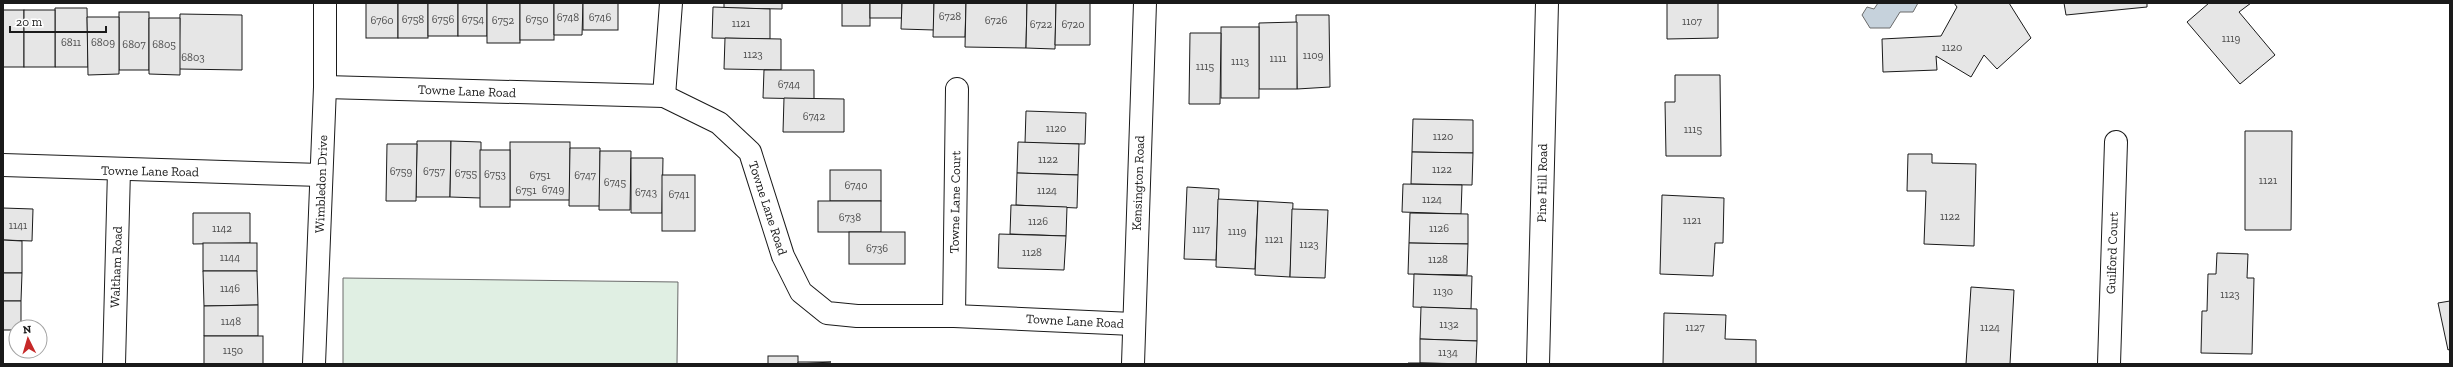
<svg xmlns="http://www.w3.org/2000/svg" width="2453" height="367" font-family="'Zilla Slab',serif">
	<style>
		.green { fill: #e0efe3; stroke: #6a6a6a }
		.water { fill: #c6d2dc; stroke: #6a6a6a }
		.building { fill: #e6e6e6; stroke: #1a1a1a }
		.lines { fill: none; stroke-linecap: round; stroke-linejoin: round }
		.street-casing { stroke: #1a1a1a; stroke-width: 24 }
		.street { stroke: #fff; stroke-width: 22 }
		.labels { text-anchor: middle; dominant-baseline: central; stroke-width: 3; stroke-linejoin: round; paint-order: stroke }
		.number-label { font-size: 11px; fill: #4d4d4d }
		.street-label { font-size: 13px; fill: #1a1a1a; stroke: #fff }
	</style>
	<rect width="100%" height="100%" fill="#fff"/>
	<polygon class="green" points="343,278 678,282 677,364 343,364"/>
	<polygon class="water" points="1878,3 1918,3 1913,12 1900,12 1890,28 1870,28 1862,15 1867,7 1874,9"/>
	<g class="building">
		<rect x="366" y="3" width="32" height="35"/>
		<rect x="398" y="3" width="30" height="35"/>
		<rect x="428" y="3" width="30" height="33"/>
		<rect x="458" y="3" width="29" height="33"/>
		<rect x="487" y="3" width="33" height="40"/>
		<rect x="520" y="3" width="34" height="37"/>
		<polygon points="554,3 583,3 582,35 554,35"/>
		<rect x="583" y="3" width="35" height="27"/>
		<polygon points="724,3 782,3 782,9 724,8"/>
		<rect x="842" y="3" width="28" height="23"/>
		<rect x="870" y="3" width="32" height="15"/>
		<polygon points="902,3 934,3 934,30 901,29"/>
		<polygon points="934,3 966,3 965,37 933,37"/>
		<polygon points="966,3 1027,3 1026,48 965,47"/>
		<polygon points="1027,3 1056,3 1055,49 1026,48"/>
		<polygon points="1056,3 1090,3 1090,45 1055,45"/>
		<polygon points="1667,3 1718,3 1718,38 1667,39"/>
		<polygon points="1954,3 2009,3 2031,38 1997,69 1984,55 1971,77 1936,56 1937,70 1883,72 1882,39 1941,36 1957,7"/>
		<polygon points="2064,3 2147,3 2147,7 2066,15"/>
		<polygon points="2209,3 2251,3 2239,12 2275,55 2240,84 2187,22"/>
		<polygon points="713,7 770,9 770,39 712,38"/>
		<polygon points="55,8 87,8 88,67 55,67"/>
		<rect x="3" y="10" width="21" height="57"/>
		<rect x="24" y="10" width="31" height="57"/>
		<rect x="119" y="12" width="30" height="58"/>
		<polygon points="180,14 242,15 242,70 179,69"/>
		<polygon points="1296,15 1329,15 1330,87 1297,89"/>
		<polygon points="87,17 119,17 119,74 88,75"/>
		<polygon points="149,18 180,18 180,75 149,74"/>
		<polygon points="1297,22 1297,89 1259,89 1259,23"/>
		<rect x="1221" y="27" width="38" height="71"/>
		<polygon points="1190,33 1221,33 1220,104 1189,104"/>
		<polygon points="725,38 781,39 781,70 724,69"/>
		<polygon points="764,70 814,70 814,99 763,98"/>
		<polygon points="1675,75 1720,75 1721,156 1666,156 1665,102 1675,102"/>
		<polygon points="784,98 844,99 844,132 783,132"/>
		<polygon points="1026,111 1086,113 1085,144 1025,143"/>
		<polygon points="1413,119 1473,120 1473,153 1412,152"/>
		<polygon points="2245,131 2292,131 2291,230 2245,230"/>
		<polygon points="417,141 451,141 450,197 416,197"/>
		<polygon points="451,141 481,142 481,198 450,197"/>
		<rect x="510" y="142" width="60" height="58"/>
		<polygon points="1018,142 1079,144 1078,175 1017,173"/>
		<polygon points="387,144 417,144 416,201 386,201"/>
		<polygon points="570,148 600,148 600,206 569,206"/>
		<rect x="480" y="150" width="30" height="57"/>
		<polygon points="600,151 631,151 630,210 599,210"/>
		<polygon points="1412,152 1473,153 1472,185 1411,184"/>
		<polygon points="1908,154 1932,154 1932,163 1976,164 1974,246 1924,244 1926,191 1907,191"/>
		<polygon points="631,158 663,158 662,213 631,213"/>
		<rect x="830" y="170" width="51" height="31"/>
		<polygon points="1017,173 1078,175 1077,208 1016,205"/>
		<rect x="662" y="175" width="33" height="56"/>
		<polygon points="1403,184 1462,185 1461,214 1402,212"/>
		<polygon points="1187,187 1219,189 1216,260 1184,259"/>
		<polygon points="1662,195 1724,198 1723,243 1715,243 1713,276 1660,274"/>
		<polygon points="1218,199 1258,201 1255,269 1216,267"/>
		<rect x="818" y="201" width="63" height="31"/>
		<polygon points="1258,201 1293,203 1290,277 1255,275"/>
		<polygon points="1011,205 1067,207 1066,236 1010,234"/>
		<polygon points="3,208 33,209 32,241 3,240"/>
		<polygon points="1292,209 1328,210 1325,278 1290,277"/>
		<polygon points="193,213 250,213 250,243 193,244"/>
		<polygon points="1410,213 1468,214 1468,244 1409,243"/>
		<rect x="849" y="232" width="56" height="32"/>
		<polygon points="999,234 1066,236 1064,270 998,268"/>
		<polygon points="3,240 22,241 22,273 3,273"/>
		<rect x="203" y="243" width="54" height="28"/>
		<polygon points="1409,243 1468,244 1467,275 1408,274"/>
		<polygon points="2217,253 2248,254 2247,278 2254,278 2252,354 2201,353 2202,311 2207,311 2208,274 2216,274"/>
		<polygon points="203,271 257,271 258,305 204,306"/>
		<polygon points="3,273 22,273 21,301 3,301"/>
		<polygon points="1414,274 1472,276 1471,309 1413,307"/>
		<polygon points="1971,287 2014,290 2010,364 1966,364"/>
		<polygon points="3,301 21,301 21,327 16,327 16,330 3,330"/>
		<polygon points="2450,301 2450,349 2448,350 2438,303"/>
		<polygon points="258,305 258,336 204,336 204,306"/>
		<polygon points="1421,307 1477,309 1477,341 1420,339"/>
		<polygon points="1664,313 1726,315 1725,339 1756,340 1756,364 1663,364"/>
		<rect x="204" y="336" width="59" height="28"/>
		<polygon points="1420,339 1477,341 1476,364 1420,363"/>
		<rect x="768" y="356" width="30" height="8"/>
		<polygon points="798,362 831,362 798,364"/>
		<polygon points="1408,363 1420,363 1463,364 1408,364"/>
	</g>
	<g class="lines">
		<g class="street-casing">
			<g id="street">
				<polyline points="325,87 664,96 719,123 750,152 783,256 801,292 827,313 857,316 954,316 1133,324"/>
				<polyline points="664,96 671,3"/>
				<polyline points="3,165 321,175"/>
				<polyline points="954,316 957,89"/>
				<polyline points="114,364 119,170"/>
				<polyline points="314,364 325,87 325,3"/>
				<polyline points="1133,364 1145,3"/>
				<polyline points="1538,364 1547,3"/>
				<polyline points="2109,364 2116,142"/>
			</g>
		</g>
		<use href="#street" class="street"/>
	</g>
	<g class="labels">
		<g class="number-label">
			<text x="950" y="16">6728</text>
			<text x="568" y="17">6748</text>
			<text x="600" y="17">6746</text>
			<text x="413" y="19">6758</text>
			<text x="443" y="19">6756</text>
			<text x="473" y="19">6754</text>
			<text x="537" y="19">6750</text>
			<text x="382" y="20">6760</text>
			<text x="503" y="20">6752</text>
			<text x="996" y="20">6726</text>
			<text x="1692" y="21">1107</text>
			<text x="741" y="23">1121</text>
			<text x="1041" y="24">6722</text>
			<text x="1073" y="24">6720</text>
			<text x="2231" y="38">1119</text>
			<text x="71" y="42">6811</text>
			<text x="103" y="42">6809</text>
			<text x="134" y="44">6807</text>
			<text x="164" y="44">6805</text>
			<text x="1952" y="47">1120</text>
			<text x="753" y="54">1123</text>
			<text x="1313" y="55">1109</text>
			<text x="193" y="57">6803</text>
			<text x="1278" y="58">1111</text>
			<text x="1240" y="61">1113</text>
			<text x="1205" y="66">1115</text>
			<text x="789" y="84">6744</text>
			<text x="814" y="116">6742</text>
			<text x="1056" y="128">1120</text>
			<text x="1693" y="129">1115</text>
			<text x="1443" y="136">1120</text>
			<text x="1048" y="159">1122</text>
			<text x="1442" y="169">1122</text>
			<text x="401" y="171">6759</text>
			<text x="434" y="171">6757</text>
			<text x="466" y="173">6755</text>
			<text x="495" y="174">6753</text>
			<text x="540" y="175">6751</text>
			<text x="585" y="175">6747</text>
			<text x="2268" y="180">1121</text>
			<text x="615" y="182">6745</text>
			<text x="856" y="185">6740</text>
			<text x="553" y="189">6749</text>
			<text x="526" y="190">6751</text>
			<text x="1047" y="190">1124</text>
			<text x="646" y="192">6743</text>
			<text x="679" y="194">6741</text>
			<text x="1432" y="199">1124</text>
			<text x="1950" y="216">1122</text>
			<text x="850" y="217">6738</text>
			<text x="1692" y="220">1121</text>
			<text x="1038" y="221">1126</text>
			<text x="18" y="225">1141</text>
			<text x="222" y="228">1142</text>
			<text x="1439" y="228">1126</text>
			<text x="1201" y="229">1117</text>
			<text x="1237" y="231">1119</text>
			<text x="1274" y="239">1121</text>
			<text x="1309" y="244">1123</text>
			<text x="877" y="248">6736</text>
			<text x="1032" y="252">1128</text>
			<text x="230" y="257">1144</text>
			<text x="1438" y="259">1128</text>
			<text x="230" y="288">1146</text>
			<text x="1443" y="291">1130</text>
			<text x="2230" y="294">1123</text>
			<text x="231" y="321">1148</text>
			<text x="1449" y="324">1132</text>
			<text x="1695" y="327">1127</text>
			<text x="1990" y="327">1124</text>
			<text x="233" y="350">1150</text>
			<text x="1448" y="352">1134</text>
		</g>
		<g class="street-label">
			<text transform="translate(467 91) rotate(2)">Towne Lane Road</text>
			<text transform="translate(150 171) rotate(1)">Towne Lane Road</text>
			<text transform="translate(1138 183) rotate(-88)">Kensington Road</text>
			<text transform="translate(1542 183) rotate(-89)">Pine Hill Road</text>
			<text transform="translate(321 184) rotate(-88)">Wimbledon Drive</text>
			<text transform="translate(955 202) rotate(-89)">Towne Lane Court</text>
			<text transform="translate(768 208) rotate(72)">Towne Lane Road</text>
			<text transform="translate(2112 253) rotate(-88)">Guilford Court</text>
			<text transform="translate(116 267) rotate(-88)">Waltham Road</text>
			<text transform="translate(1075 321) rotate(3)">Towne Lane Road</text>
		</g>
	</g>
	<rect width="2453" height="367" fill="none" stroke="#1a1a1a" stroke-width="8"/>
	<g transform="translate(28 339) rotate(355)"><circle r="19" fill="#ffffff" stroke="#a3a3a3"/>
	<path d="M0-3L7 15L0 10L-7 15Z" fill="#c62828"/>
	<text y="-6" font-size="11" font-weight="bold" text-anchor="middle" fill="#1a1a1a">N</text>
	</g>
	<path d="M10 26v6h96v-6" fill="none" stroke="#1a1a1a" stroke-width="2"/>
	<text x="16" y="26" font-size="12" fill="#1a1a1a" stroke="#ffffff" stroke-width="3" paint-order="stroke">20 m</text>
</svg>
